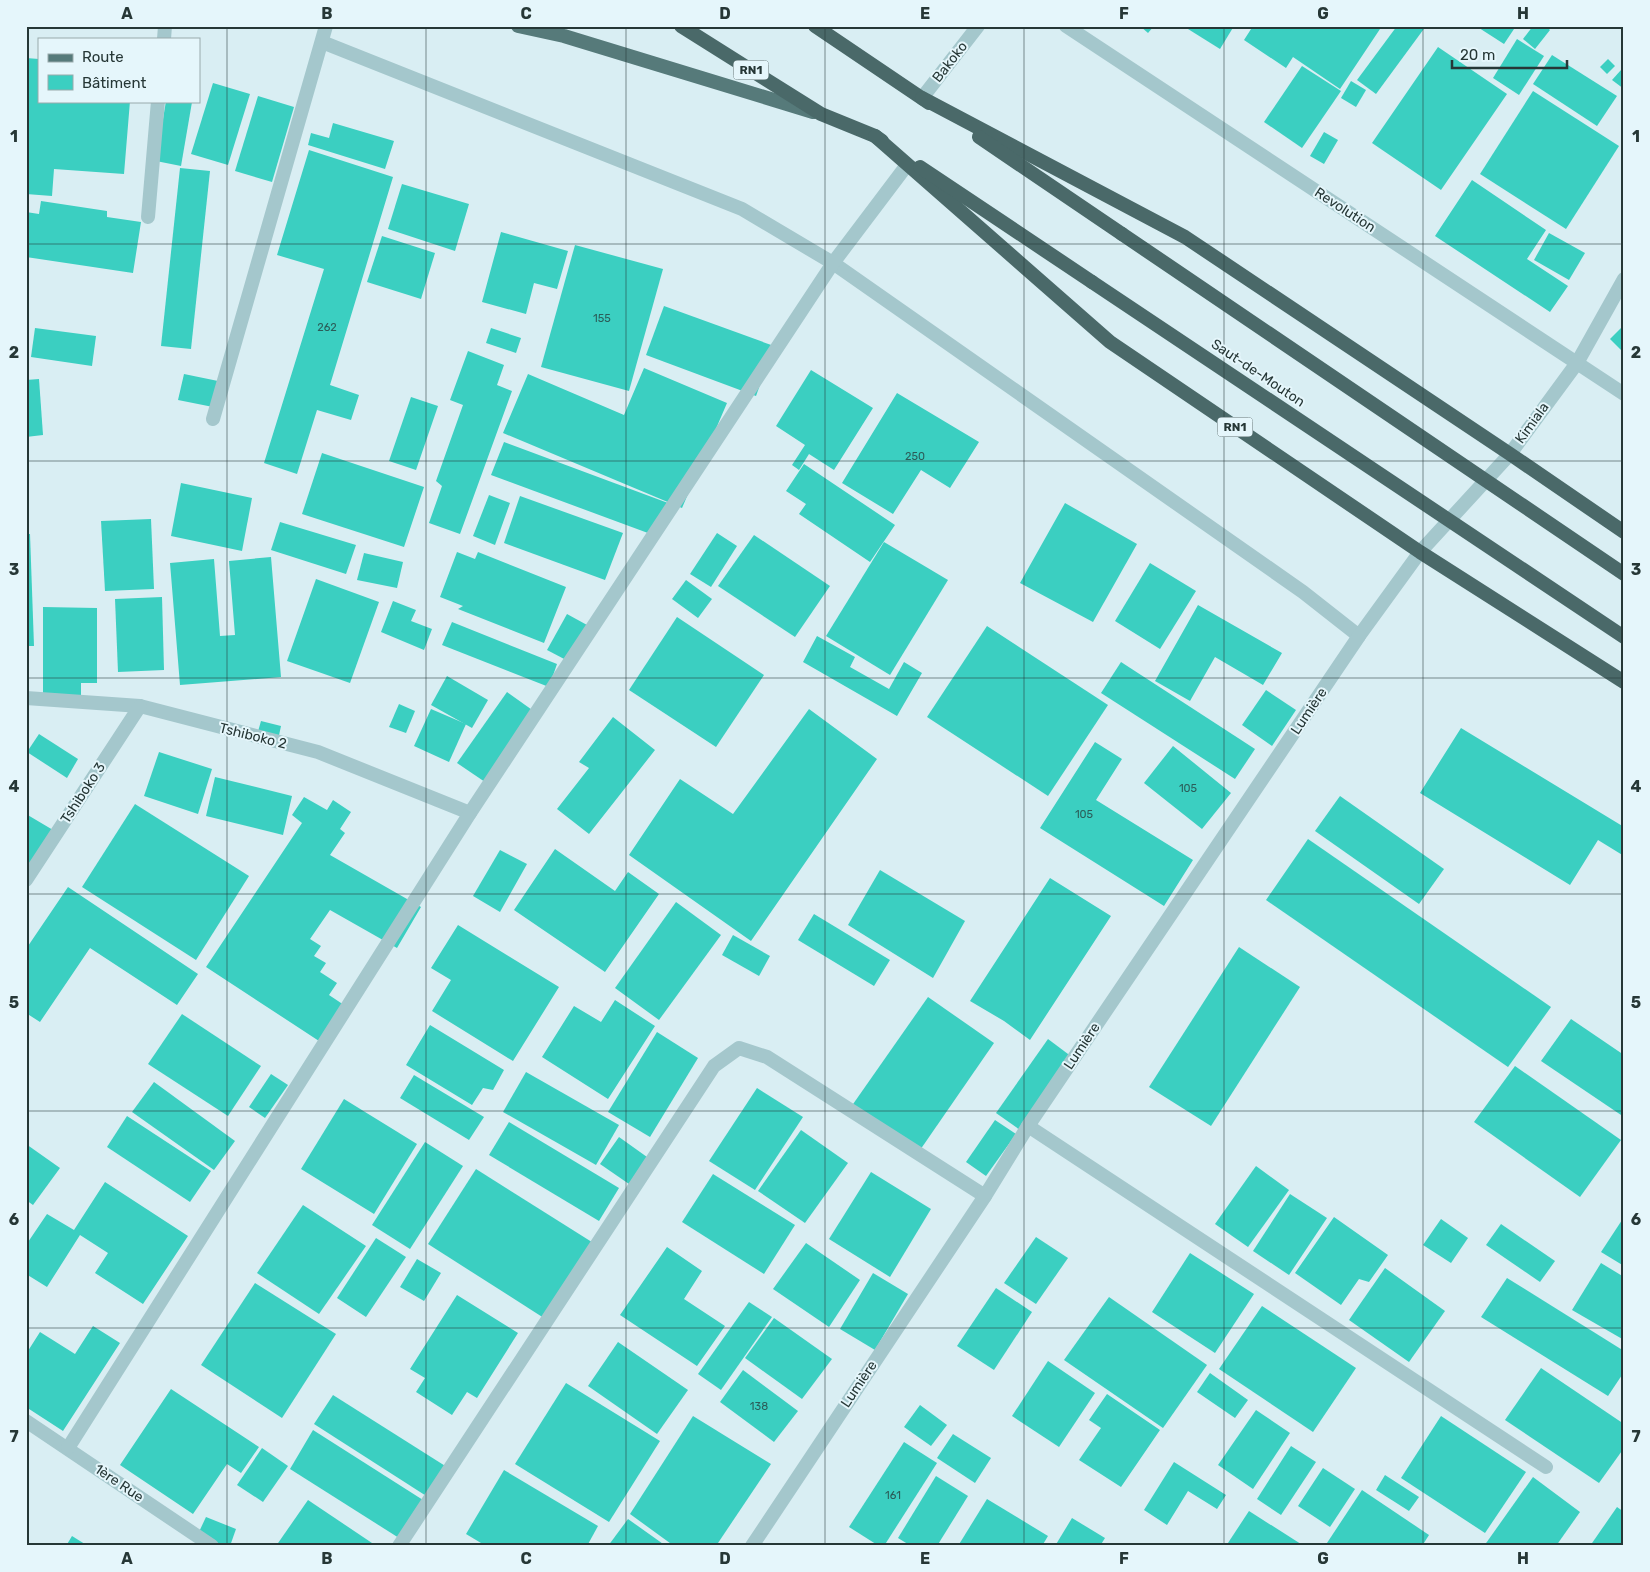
<svg xmlns="http://www.w3.org/2000/svg" width="1650" height="1572" font-family="Rubik,sans-serif">
	<style>
		.building { fill: #3bcfc1 }
		.lines { fill: none; stroke-linecap: round; stroke-linejoin: round }
		.service { stroke: #a4c7cc; stroke-width: 14 }
		.minor { stroke: #a4c7cc; stroke-width: 14 }
		.tertiary { stroke: #a4c7cc; stroke-width: 14 }
		.primary { stroke: #567a7a; stroke-width: 14 }
		.trunk { stroke: #4a6969; stroke-width: 14 }
		.trunk-bridge { stroke: #4a6969; stroke-width: 14 }
		.grid { fill: none; stroke: #263736; stroke-width: 1; stroke-opacity: 0.55 }
		.labels { text-anchor: middle; dominant-baseline: central; stroke-width: 4; stroke-linejoin: round; paint-order: stroke }
		.number-label { font-size: 11px; fill: #2b5d59 }
		.shield { fill: #e5f6fb; stroke: #5f7071; stroke-width: 1 }
		.shield-label { font-size: 12px; font-weight: bold; fill: #263736 }
		.street-label { font-size: 14px; fill: #263736; stroke: #e5f6fb }
		.neatline { fill: none; stroke: #263736; stroke-width: 2 }
		.grid-label { font-size: 16px; text-anchor: middle; font-weight: bold; fill: #263736 }
	</style>
	<rect width="100%" height="100%" fill="#d9eef3"/>
	<g class="building">
		<polygon points="1140,26 1154,26 1148,33"/>
		<polygon points="1190,26 1234,26 1220,49 1188,29"/>
		<polygon points="1253,26 1382,26 1340,89 1293,57 1286,68 1244,40"/>
		<polygon points="1397,26 1426,26 1376,94 1357,80"/>
		<polygon points="1476,26 1516,26 1504,44"/>
		<polygon points="1533,26 1546,26 1550,30 1535,49 1523,39"/>
		<polygon points="1517,39 1544,56 1519,95 1493,78"/>
		<polygon points="1438,47 1507,94 1441,190 1372,143"/>
		<polygon points="1552,55 1617,96 1597,126 1533,84"/>
		<polygon points="26,58 39,59 39,101 130,101 124,174 54,169 52,196 26,194"/>
		<polygon points="1608,59 1615,66 1607,74 1600,67"/>
		<polygon points="1302,66 1341,91 1302,148 1264,122"/>
		<polygon points="1621,70 1624,72 1624,89 1612,80"/>
		<polygon points="1351,81 1366,90 1356,107 1341,98"/>
		<polygon points="213,83 250,94 228,165 191,154"/>
		<polygon points="1533,91 1619,146 1566,229 1480,174"/>
		<polygon points="258,96 294,107 272,182 235,171"/>
		<polygon points="166,101 192,102 181,166 156,161"/>
		<polygon points="333,123 394,141 385,169 308,145 311,133 329,138"/>
		<polygon points="1324,132 1338,140 1324,164 1310,156"/>
		<polygon points="309,150 393,177 330,385 359,395 351,420 317,410 297,474 264,463 324,269 277,255"/>
		<polygon points="180,168 210,171 191,349 161,346"/>
		<polygon points="1472,180 1546,230 1527,259 1568,286 1550,312 1435,236"/>
		<polygon points="402,184 469,204 455,251 388,229"/>
		<polygon points="41,201 107,211 107,217 141,222 133,273 26,257 26,212 39,214"/>
		<polygon points="501,232 568,251 557,289 534,283 526,314 482,302"/>
		<polygon points="1549,233 1585,253 1569,280 1534,260"/>
		<polygon points="382,236 435,253 421,299 367,282"/>
		<polygon points="575,245 663,269 629,391 541,367"/>
		<polygon points="664,306 774,346 756,396 646,355"/>
		<polygon points="1624,325 1624,353 1610,339"/>
		<polygon points="35,328 96,336 92,366 31,357"/>
		<polygon points="491,328 521,338 516,353 486,343"/>
		<polygon points="468,351 504,365 497,385 512,391 460,534 429,523 442,486 436,481 463,405 450,400"/>
		<polygon points="644,368 727,403 682,508 503,433 528,374 624,415"/>
		<polygon points="811,370 873,408 834,470 809,454 799,470 792,465 805,445 776,426"/>
		<polygon points="184,374 218,381 213,407 178,400"/>
		<polygon points="39,379 43,435 26,437 26,380"/>
		<polygon points="897,393 979,442 950,488 921,470 893,514 842,483"/>
		<polygon points="411,397 438,406 416,470 389,461"/>
		<polygon points="504,442 668,503 656,536 491,475"/>
		<polygon points="322,453 424,487 404,547 302,514"/>
		<polygon points="804,464 895,525 870,562 799,514 806,504 786,491"/>
		<polygon points="181,483 252,498 242,551 171,536"/>
		<polygon points="489,495 510,503 495,545 473,536"/>
		<polygon points="520,496 623,533 605,580 504,543"/>
		<polygon points="1065,503 1137,544 1093,622 1020,583"/>
		<polygon points="151,519 154,589 105,591 101,521"/>
		<polygon points="280,522 356,545 346,574 271,550"/>
		<polygon points="717,533 737,546 711,587 690,574"/>
		<polygon points="26,534 30,534 34,646 26,646"/>
		<polygon points="754,535 830,586 795,637 718,586"/>
		<polygon points="884,542 948,580 890,675 826,636"/>
		<polygon points="457,552 475,559 478,552 566,587 544,643 458,609 463,606 440,597"/>
		<polygon points="364,553 403,562 397,588 357,580"/>
		<polygon points="271,557 281,677 180,685 170,563 214,559 220,636 235,635 229,561"/>
		<polygon points="1150,563 1196,591 1160,649 1115,621"/>
		<polygon points="316,579 379,602 350,683 287,661"/>
		<polygon points="686,580 712,599 698,618 672,599"/>
		<polygon points="162,597 164,670 118,672 115,599"/>
		<polygon points="393,601 416,610 411,621 432,629 424,650 381,632"/>
		<polygon points="1198,605 1282,653 1263,685 1215,657 1190,701 1155,681"/>
		<polygon points="43,607 97,608 97,683 81,683 81,696 43,696"/>
		<polygon points="567,614 587,625 568,661 547,650"/>
		<polygon points="677,617 764,675 716,747 629,690"/>
		<polygon points="452,622 557,664 549,687 442,645"/>
		<polygon points="987,626 1108,705 1048,796 927,717"/>
		<polygon points="817,636 855,657 850,667 889,689 904,662 922,673 897,716 803,662"/>
		<polygon points="1121,662 1255,749 1235,779 1101,693"/>
		<polygon points="447,676 488,700 472,728 431,705"/>
		<polygon points="1266,690 1296,710 1272,746 1242,725"/>
		<polygon points="507,692 535,712 485,782 457,763"/>
		<polygon points="399,704 415,711 406,733 389,727"/>
		<polygon points="431,709 466,724 449,762 414,746"/>
		<polygon points="809,709 877,759 751,941 629,855 680,779 733,814"/>
		<polygon points="613,717 655,750 589,834 557,809 589,768 579,762"/>
		<polygon points="261,721 281,726 278,740 257,735"/>
		<polygon points="1461,728 1624,827 1624,856 1598,840 1570,885 1420,793"/>
		<polygon points="39,734 78,759 67,778 27,752"/>
		<polygon points="1095,742 1122,759 1096,800 1193,860 1164,906 1040,828"/>
		<polygon points="1173,746 1231,793 1202,829 1144,783"/>
		<polygon points="159,752 212,769 198,814 144,796"/>
		<polygon points="215,777 292,796 283,835 206,816"/>
		<polygon points="1340,796 1444,869 1419,904 1315,831"/>
		<polygon points="304,797 327,810 333,800 351,812 340,829 345,833 330,855 421,907 397,948 330,910 310,939 321,946 314,956 326,963 320,972 337,983 329,995 344,1005 319,1041 206,967 302,823 292,815"/>
		<polygon points="135,804 249,876 196,960 82,887"/>
		<polygon points="26,814 53,830 26,873"/>
		<polygon points="1308,839 1551,1007 1508,1067 1266,900"/>
		<polygon points="555,849 615,891 628,872 659,894 605,972 514,910"/>
		<polygon points="500,850 527,864 500,912 473,896"/>
		<polygon points="880,870 965,921 933,978 848,925"/>
		<polygon points="1050,878 1111,916 1030,1040 1004,1021 970,1001"/>
		<polygon points="68,887 198,974 177,1005 90,948 40,1022 26,1013 26,949"/>
		<polygon points="676,902 721,935 659,1020 615,988"/>
		<polygon points="814,914 890,960 874,986 798,940"/>
		<polygon points="458,925 559,987 513,1061 432,1011 451,980 431,968"/>
		<polygon points="733,935 770,956 759,976 722,955"/>
		<polygon points="1239,947 1300,987 1211,1126 1149,1087"/>
		<polygon points="928,997 994,1043 918,1153 851,1107"/>
		<polygon points="615,1000 655,1026 608,1099 542,1057 574,1006 601,1022"/>
		<polygon points="182,1014 261,1066 228,1116 148,1064"/>
		<polygon points="1571,1019 1624,1055 1624,1117 1541,1061"/>
		<polygon points="430,1025 504,1070 493,1090 483,1088 472,1105 406,1065"/>
		<polygon points="657,1032 698,1058 650,1137 608,1112"/>
		<polygon points="1048,1039 1072,1057 1020,1130 996,1113"/>
		<polygon points="1515,1066 1621,1140 1580,1197 1474,1122"/>
		<polygon points="526,1072 619,1125 596,1165 503,1112"/>
		<polygon points="271,1074 288,1085 265,1118 249,1107"/>
		<polygon points="414,1075 484,1117 469,1140 400,1098"/>
		<polygon points="154,1082 235,1141 214,1170 132,1112"/>
		<polygon points="757,1088 803,1117 755,1190 709,1161"/>
		<polygon points="344,1099 417,1144 374,1214 301,1169"/>
		<polygon points="127,1116 211,1171 190,1202 107,1147"/>
		<polygon points="995,1120 1016,1134 986,1176 966,1162"/>
		<polygon points="509,1122 619,1188 599,1221 489,1155"/>
		<polygon points="801,1130 848,1163 805,1223 758,1191"/>
		<polygon points="619,1137 647,1157 629,1184 600,1164"/>
		<polygon points="425,1142 463,1166 410,1249 372,1225"/>
		<polygon points="26,1144 60,1168 33,1205 26,1200"/>
		<polygon points="1256,1166 1289,1190 1248,1247 1215,1224"/>
		<polygon points="476,1169 595,1244 547,1320 428,1244"/>
		<polygon points="871,1172 931,1209 890,1277 829,1239"/>
		<polygon points="713,1174 795,1225 764,1274 682,1222"/>
		<polygon points="105,1182 188,1236 143,1304 95,1273 108,1253 80,1235 47,1287 26,1274 26,1245 47,1214 74,1230"/>
		<polygon points="1290,1194 1327,1218 1289,1275 1253,1251"/>
		<polygon points="303,1205 366,1246 319,1314 257,1273"/>
		<polygon points="1334,1217 1388,1255 1369,1282 1359,1279 1341,1305 1295,1273"/>
		<polygon points="1624,1217 1624,1266 1601,1252"/>
		<polygon points="1441,1219 1468,1238 1451,1263 1423,1245"/>
		<polygon points="1501,1224 1555,1261 1540,1282 1486,1245"/>
		<polygon points="1036,1237 1068,1258 1036,1304 1004,1283"/>
		<polygon points="376,1238 406,1257 366,1317 337,1298"/>
		<polygon points="806,1243 860,1280 829,1327 773,1289"/>
		<polygon points="667,1247 702,1271 684,1299 725,1326 697,1366 620,1315"/>
		<polygon points="1190,1253 1254,1294 1215,1353 1152,1312"/>
		<polygon points="417,1259 441,1273 424,1301 400,1287"/>
		<polygon points="1601,1263 1624,1277 1624,1340 1572,1310"/>
		<polygon points="1385,1268 1445,1311 1409,1362 1349,1320"/>
		<polygon points="873,1273 908,1294 875,1350 840,1329"/>
		<polygon points="1507,1278 1624,1351 1624,1372 1608,1396 1481,1317"/>
		<polygon points="255,1283 336,1334 282,1418 201,1365"/>
		<polygon points="996,1288 1032,1312 994,1370 957,1346"/>
		<polygon points="457,1295 518,1333 477,1398 467,1392 452,1415 416,1392 425,1378 410,1369"/>
		<polygon points="1109,1297 1207,1365 1163,1428 1064,1360"/>
		<polygon points="749,1302 772,1317 721,1390 698,1374"/>
		<polygon points="1262,1306 1356,1368 1313,1432 1219,1369"/>
		<polygon points="774,1318 832,1359 802,1399 745,1358"/>
		<polygon points="93,1326 120,1343 63,1431 26,1407 26,1354 40,1332 75,1354"/>
		<polygon points="618,1342 688,1390 657,1434 588,1386"/>
		<polygon points="1048,1361 1095,1393 1059,1447 1012,1416"/>
		<polygon points="1541,1368 1624,1424 1624,1448 1599,1483 1505,1420"/>
		<polygon points="743,1370 798,1411 774,1442 720,1402"/>
		<polygon points="1210,1373 1248,1400 1235,1418 1197,1392"/>
		<polygon points="566,1383 660,1441 609,1522 515,1464"/>
		<polygon points="171,1389 259,1447 241,1473 227,1464 193,1514 120,1465"/>
		<polygon points="1107,1394 1160,1430 1121,1487 1079,1460 1101,1428 1089,1420"/>
		<polygon points="333,1395 450,1469 431,1499 314,1424"/>
		<polygon points="920,1405 947,1425 931,1446 904,1427"/>
		<polygon points="1256,1410 1290,1433 1253,1489 1218,1465"/>
		<polygon points="693,1416 771,1464 716,1546 674,1546 630,1514"/>
		<polygon points="1441,1416 1526,1472 1485,1533 1401,1478"/>
		<polygon points="313,1430 423,1500 399,1538 290,1469"/>
		<polygon points="953,1434 991,1458 975,1483 937,1458"/>
		<polygon points="904,1442 937,1463 884,1546 879,1546 849,1527"/>
		<polygon points="1291,1446 1316,1462 1281,1515 1257,1499"/>
		<polygon points="262,1448 288,1466 263,1502 237,1485"/>
		<polygon points="1174,1462 1226,1495 1217,1509 1188,1491 1167,1525 1144,1510"/>
		<polygon points="1323,1468 1355,1489 1330,1527 1298,1506"/>
		<polygon points="504,1470 598,1526 587,1546 486,1546 466,1534"/>
		<polygon points="1385,1475 1419,1497 1409,1511 1376,1490"/>
		<polygon points="936,1476 968,1496 937,1546 911,1546 898,1538"/>
		<polygon points="1533,1477 1580,1512 1556,1546 1484,1546"/>
		<polygon points="1362,1490 1429,1535 1422,1546 1325,1546"/>
		<polygon points="987,1499 1048,1536 1042,1546 958,1546"/>
		<polygon points="308,1500 372,1543 371,1546 276,1546"/>
		<polygon points="1617,1507 1624,1512 1624,1546 1590,1546"/>
		<polygon points="1249,1511 1304,1546 1226,1546"/>
		<polygon points="206,1517 236,1529 230,1546 224,1546 198,1534"/>
		<polygon points="1072,1518 1105,1538 1100,1546 1055,1546"/>
		<polygon points="628,1519 666,1546 608,1546"/>
		<polygon points="72,1536 88,1546 66,1546"/>
	</g>
	<g class="lines">
		<g class="service">
			<polyline points="164,39 165,26"/>
			<polyline points="148,217 158,101"/>
		</g>
		<g class="minor">
			<polyline points="1066,26 1624,394"/>
			<polyline points="322,42 742,209 833,263 1303,592 1359,636"/>
			<polyline points="922,98 978,26"/>
			<polyline points="213,419 326,26"/>
			<polyline points="1510,454 1577,363 1624,279"/>
			<polyline points="26,698 140,706 318,752 470,813"/>
			<polyline points="26,880 140,706"/>
			<polyline points="1028,1126 1546,1467"/>
			<polyline points="26,1421 212,1546"/>
			<polyline points="68,1448 470,813 833,263 907,165"/>
			<polyline points="399,1546 714,1066 739,1048 767,1057 985,1196"/>
		</g>
		<polyline class="tertiary" points="752,1546 985,1196 1028,1126 1359,636 1420,552 1510,454"/>
		<polyline class="primary" points="518,26 564,36 813,112"/>
		<g class="trunk">
			<polyline points="681,26 821,114 875,136 882,141"/>
			<polyline points="815,26 929,103"/>
			<polyline points="922,98 1185,237 1510,454 1624,532"/>
			<polyline points="875,136 1110,342 1420,552 1624,682"/>
			<polyline points="979,137 1122,234"/>
			<polyline points="920,167 1092,282"/>
		</g>
		<g class="trunk-bridge">
			<polyline points="1122,234 1624,574"/>
			<polyline points="1092,282 1624,637"/>
		</g>
	</g>
	<path class="grid" d="M 227,26 L 227,1546M 426,26 L 426,1546M 626,26 L 626,1546M 825,26 L 825,1546M 1024,26 L 1024,1546M 1224,26 L 1224,1546M 1423,26 L 1423,1546M 26,244 L 1624,244M 26,461 L 1624,461M 26,678 L 1624,678M 26,894 L 1624,894M 26,1111 L 1624,1111M 26,1328 L 1624,1328"/>
	<g class="labels">
		<g class="number-label">
			<text x="602" y="318">155</text>
			<text x="327" y="327">262</text>
			<text x="915" y="456">250</text>
			<text x="1188" y="788">105</text>
			<text x="1084" y="814">105</text>
			<text x="759" y="1406">138</text>
			<text x="893" y="1495">161</text>
		</g>
		<g class="shield">
			<rect x="733.5" y="60.5" width="35" height="19" rx="4"/>
			<rect x="1217.5" y="417.5" width="35" height="19" rx="4"/>
		</g>
		<g class="shield-label">
			<text x="751" y="70">RN1</text>
			<text x="1235" y="427">RN1</text>
		</g>
		<g class="street-label">
			<text transform="translate(950 62) rotate(-52)">Bakoko</text>
			<text transform="translate(1345 210) rotate(33)">Revolution</text>
			<text transform="translate(1258 373) rotate(34)">Saut-de-Mouton</text>
			<text transform="translate(1532 423) rotate(-54)">Kimiala</text>
			<text transform="translate(1309 711) rotate(-56)">Lumière</text>
			<text transform="translate(253 736) rotate(14)">Tshiboko 2</text>
			<text transform="translate(83 793) rotate(-57)">Tshiboko 3</text>
			<text transform="translate(1082 1046) rotate(-56)">Lumière</text>
			<text transform="translate(859 1384) rotate(-56)">Lumière</text>
			<text transform="translate(119 1483) rotate(34)">1ère Rue</text>
		</g>
	</g>
	<rect width="1650" height="1572" fill="none" stroke="#e5f6fb" stroke-width="55"/>
	<rect x="38" y="38" width="162" height="65" fill="#e5f6fb" stroke="#99aaac"/>
	<rect x="48" y="54" width="25" height="8" fill="#567a7a" stroke="#99aaac"/>
	<text x="82" y="62" font-size="15" fill="#263736">Route</text>
	<rect x="48" y="75" width="25" height="15" fill="#3bcfc1" stroke="#99aaac"/>
	<text x="82" y="88" font-size="15" fill="#263736">Bâtiment</text>
	<path d="M1452 60v8h115v-8" fill="none" stroke="#263736" stroke-width="2.5"/>
	<text x="1460" y="60" font-size="15" fill="#263736" stroke="#e5f6fb" stroke-width="4" paint-order="stroke">20 m</text>
	<rect x="28" y="28" width="1594" height="1516" class="neatline"/>
	<g class="grid-label">
		<text x="127" y="19">A</text>
		<text x="327" y="19">B</text>
		<text x="526" y="19">C</text>
		<text x="725" y="19">D</text>
		<text x="925" y="19">E</text>
		<text x="1124" y="19">F</text>
		<text x="1323" y="19">G</text>
		<text x="1523" y="19">H</text>
		<text x="14" y="142">1</text>
		<text x="1636" y="142">1</text>
		<text x="14" y="358">2</text>
		<text x="1636" y="358">2</text>
		<text x="14" y="575">3</text>
		<text x="1636" y="575">3</text>
		<text x="14" y="792">4</text>
		<text x="1636" y="792">4</text>
		<text x="14" y="1008">5</text>
		<text x="1636" y="1008">5</text>
		<text x="14" y="1225">6</text>
		<text x="1636" y="1225">6</text>
		<text x="14" y="1442">7</text>
		<text x="1636" y="1442">7</text>
		<text x="127" y="1564">A</text>
		<text x="327" y="1564">B</text>
		<text x="526" y="1564">C</text>
		<text x="725" y="1564">D</text>
		<text x="925" y="1564">E</text>
		<text x="1124" y="1564">F</text>
		<text x="1323" y="1564">G</text>
		<text x="1523" y="1564">H</text>
	</g>
</svg>
